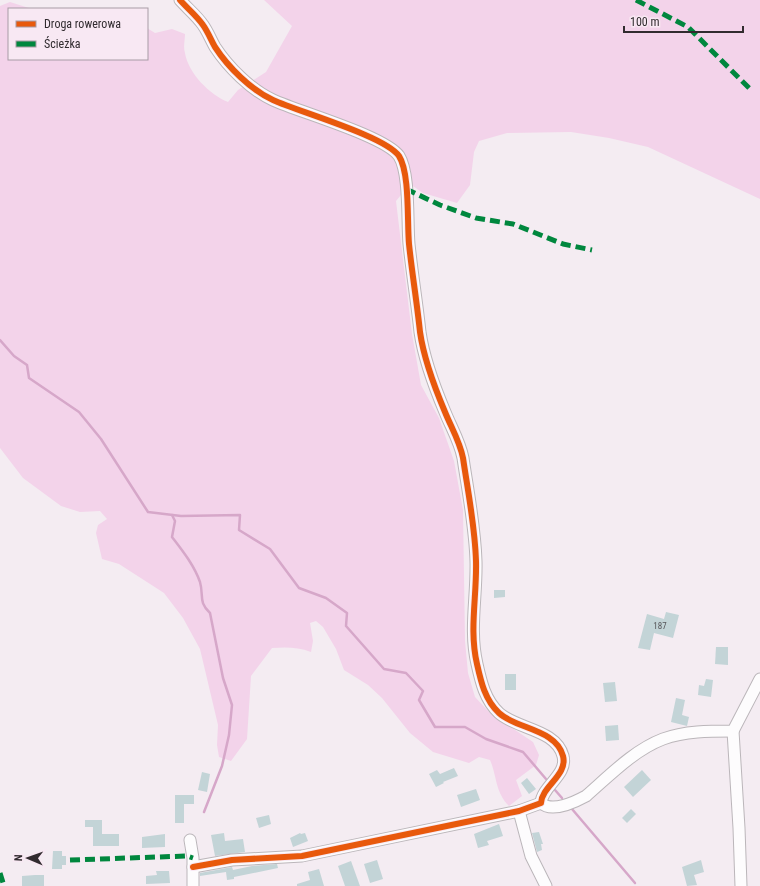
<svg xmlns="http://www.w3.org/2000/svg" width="760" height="886" font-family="'Roboto Condensed',sans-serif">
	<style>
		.green { fill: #f3d3ea }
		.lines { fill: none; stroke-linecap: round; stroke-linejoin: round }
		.stream { stroke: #d6a7c9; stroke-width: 2.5 }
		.building { fill: #c3d4d7 }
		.minor-casing { stroke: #bbb6ba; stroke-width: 13 }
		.minor { stroke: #fdfcfd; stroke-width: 11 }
		.quiet { stroke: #00873e; stroke-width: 5; stroke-dasharray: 10 5; stroke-linecap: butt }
		.cycleway-casing { stroke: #f8e8f3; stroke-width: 8 }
		.cycleway { stroke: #e8590c; stroke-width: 6 }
		.labels { text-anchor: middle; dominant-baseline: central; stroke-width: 3; stroke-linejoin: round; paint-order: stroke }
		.number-label { font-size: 9px; fill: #565559 }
	</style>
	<rect width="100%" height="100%" fill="#f4ecf2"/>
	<path class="green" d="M 264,0 L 760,0 L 760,199 L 648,147 L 609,138 L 571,132 L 507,133 L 479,141 L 474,152 L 470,185 L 457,203 L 423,193 L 410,184 L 396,201 L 412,334 L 421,385 L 439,418 L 454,461 L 463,510 L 465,641 L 468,673 L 475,697 L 491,714 L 533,742 L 539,755 L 536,765 L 516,780 L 522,796 L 509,806 C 495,792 497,776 490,760 L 479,757 L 469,763 L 433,752 L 410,733 L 382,698 L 368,685 L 344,670 L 336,649 L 323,627 L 316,621 L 310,623 L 313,641 L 311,652 C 298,647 286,647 272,648 L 251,676 L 247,739 L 231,761 L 219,757 L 217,745 L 218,725 L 200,649 L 183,618 L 164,593 L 119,564 L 102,559 L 96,533 L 98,525 L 107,519 L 100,511 L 80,512 L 61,506 L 23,478 L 0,448 L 0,6 L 10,2 L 32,9 L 9,9 L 9,59 L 147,59 L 147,28 L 155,33 L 172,29 L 185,34 C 185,40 183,47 185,53 C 188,73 210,95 228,102 L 238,90 L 266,72 L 292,26 Z"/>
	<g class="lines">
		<g class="stream">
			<polyline points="0,340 14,356 27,365 29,378 79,412 101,439 148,512 181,516 240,515 239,530 270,549 299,588 326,598 347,613 346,626 384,669 406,673 423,691 419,700 435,727 465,727 486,739 523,752 546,779"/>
			<path d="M 172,515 L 175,521 L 172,537 C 182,550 194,565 200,582 C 204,596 198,602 210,613 L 223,678 L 232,705 L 229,735 L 222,766 L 204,812"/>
			<polyline points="555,790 562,798"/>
			<polyline points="572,809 635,883"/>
		</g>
	</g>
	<g class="building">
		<polygon points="494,590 505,590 505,597 494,598"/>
		<polygon points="666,612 679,615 673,638 654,633 650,650 638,648 647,614 664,619"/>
		<polygon points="716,647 728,647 728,665 715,664"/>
		<rect x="505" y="674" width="11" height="16"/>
		<polygon points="706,679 713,680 711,697 698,695 699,685 704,686"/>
		<polygon points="615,682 617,701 605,702 603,683"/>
		<polygon points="676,698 685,700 682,715 689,717 687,726 671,722"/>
		<polygon points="618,725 619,740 606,741 605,726"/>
		<polygon points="454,768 458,776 443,782 444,783 436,787 429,774 437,770 440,774"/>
		<polygon points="642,770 651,780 633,797 624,787"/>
		<polygon points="202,772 210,774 207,792 198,790"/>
		<polygon points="527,778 536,789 529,794 521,783"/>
		<polygon points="476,789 480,800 461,807 457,795"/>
		<polygon points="175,795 194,795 194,804 184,804 184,823 175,823"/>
		<polygon points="631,809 636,814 627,823 622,818"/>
		<polygon points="269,815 271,824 259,828 256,818"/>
		<polygon points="85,820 102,820 102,834 119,834 119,846 93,846 93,827 85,827"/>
		<polygon points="499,824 503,836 487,841 489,845 478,848 474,834"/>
		<polygon points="539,832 543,844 541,844 542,850 537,852 532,833"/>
		<polygon points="224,833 225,841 243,839 245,852 215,856 211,835"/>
		<polygon points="300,833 301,834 305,833 308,841 293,847 290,838"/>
		<polygon points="165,834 165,847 142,848 142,837"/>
		<polygon points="53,851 62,851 62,856 66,856 66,865 62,865 62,869 52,869"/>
		<polygon points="377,860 383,879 370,883 364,864"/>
		<polygon points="701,860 704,872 694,875 697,885 687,886 682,867"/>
		<polygon points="351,861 360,886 345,886 338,866"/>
		<polygon points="277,864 278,868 234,877 234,879 227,880 226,872 200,876 200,873 232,867 233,870 252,866"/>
		<polygon points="319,869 324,886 297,886 297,884 310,880 308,872"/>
		<polygon points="156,871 169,871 170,883 146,884 146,876 157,875"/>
		<polygon points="35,875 44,875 44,886 22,886 22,876"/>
	</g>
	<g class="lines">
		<g class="minor-casing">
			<g id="minor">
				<path d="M 180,0 C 187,8 197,16 203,25 C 208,32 211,40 215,47 C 228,67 251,90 273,100 C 299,112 385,136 399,156 C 410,173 407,222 409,244 C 412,273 417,303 420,332 C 424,360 434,386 445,412 C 451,427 460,442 463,458 C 468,492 475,526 476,561 C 477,596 469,630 477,664 C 481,682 485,700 499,713 C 516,729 556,729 563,756 C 568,775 542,786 541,803"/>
				<polyline points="733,731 739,828 741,886"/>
				<path d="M 541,803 C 552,813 575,802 586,796 C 609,776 634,750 663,739 C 685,731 709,731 733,731 L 760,679"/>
				<polyline points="519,811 531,856 546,886"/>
				<polyline points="190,840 193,858 193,886"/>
				<polyline points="193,867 232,860 302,856 519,811 541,803"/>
			</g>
		</g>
		<use href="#minor" class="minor"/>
		<g class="quiet">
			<polyline points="636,0 688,27 751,90"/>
			<polyline points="406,189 440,205 476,218 513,224 563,244 592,250"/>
			<polyline points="70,860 187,856 193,858"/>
			<polyline points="0,873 4,886"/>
		</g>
		<g class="cycleway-casing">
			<path id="cycleway" d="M 180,0 C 187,8 197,16 203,25 C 208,32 211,40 215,47 C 228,67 251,90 273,100 C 299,112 385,136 399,156 C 410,173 407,222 409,244 C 412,273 417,303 420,332 C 424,360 434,386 445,412 C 451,427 460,442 463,458 C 468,492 475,526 476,561 C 477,596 469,630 477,664 C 481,682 485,700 499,713 C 516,729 556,729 563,756 C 568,775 542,786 541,803 L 519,811 L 302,856 L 232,860 L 193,867"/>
		</g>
		<use href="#cycleway" class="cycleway"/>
	</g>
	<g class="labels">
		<g class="number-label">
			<text x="660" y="626">187</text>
		</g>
	</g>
	<rect x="8" y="8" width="140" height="52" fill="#f8e8f3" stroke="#a89ca5"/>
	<rect x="16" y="21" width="20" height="6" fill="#e8590c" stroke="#a89ca5"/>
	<text x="44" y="28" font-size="12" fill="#312b2f">Droga rowerowa</text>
	<rect x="16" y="41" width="20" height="6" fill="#00873e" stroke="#a89ca5"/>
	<text x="44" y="48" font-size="12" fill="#312b2f">Ścieżka</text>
	<g transform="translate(28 858) rotate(272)" stroke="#f8e8f3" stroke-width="3" paint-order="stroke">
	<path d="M0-3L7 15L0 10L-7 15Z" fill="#312b2f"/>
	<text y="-6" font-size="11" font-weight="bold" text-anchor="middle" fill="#312b2f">N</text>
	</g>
	<path d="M624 26v6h119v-6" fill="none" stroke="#312b2f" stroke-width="2"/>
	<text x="630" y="26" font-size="12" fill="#312b2f" stroke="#f8e8f3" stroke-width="3" paint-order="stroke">100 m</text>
</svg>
